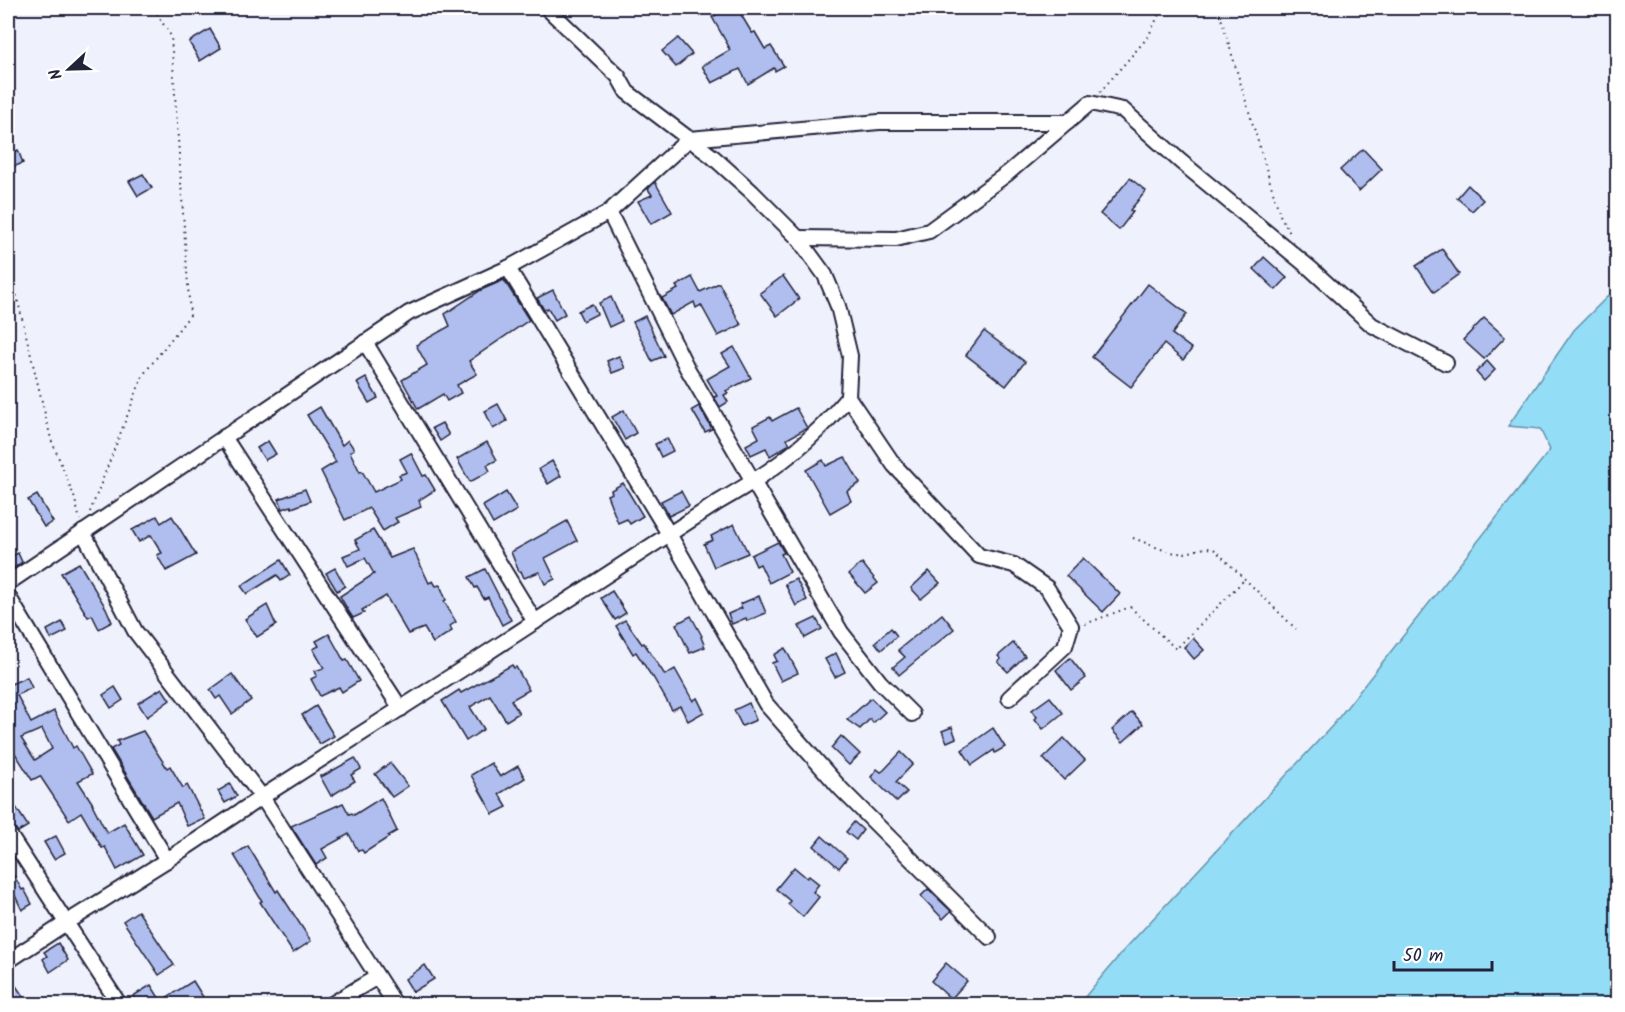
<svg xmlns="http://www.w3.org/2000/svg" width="1625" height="1012" font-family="Kalam,sans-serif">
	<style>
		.water { fill: #94ddf6; stroke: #6692ab; stroke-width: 1.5 }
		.building { fill: #afbeee; stroke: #22223b; stroke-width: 1.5; fill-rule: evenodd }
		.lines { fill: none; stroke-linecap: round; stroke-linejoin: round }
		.minor-casing { stroke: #22223b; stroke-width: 18 }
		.path { stroke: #22223b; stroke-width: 2; stroke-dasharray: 1.5 4.5; stroke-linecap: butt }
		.minor { stroke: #fff; stroke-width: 14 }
	</style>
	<rect width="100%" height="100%" fill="#eff2fc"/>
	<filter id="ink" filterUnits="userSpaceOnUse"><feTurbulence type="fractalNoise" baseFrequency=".0167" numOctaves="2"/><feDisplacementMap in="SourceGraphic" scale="12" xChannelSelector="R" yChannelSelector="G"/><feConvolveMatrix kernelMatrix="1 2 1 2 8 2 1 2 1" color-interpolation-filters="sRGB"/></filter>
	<g filter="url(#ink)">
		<polygon class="water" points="1617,287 1617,1004 1079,1004 1123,951 1332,726 1550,450 1540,429 1508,426 1574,330"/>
		<g class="building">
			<polygon points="729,8 737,8 752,33 755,32 765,49 771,46 784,66 775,71 774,68 748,84 740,69 712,83 702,66 730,50 728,47 729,47 712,17"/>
			<polygon points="210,29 221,48 200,61 189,42"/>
			<polygon points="678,38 692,54 676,67 662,51"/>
			<polygon points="1363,149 1382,169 1359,191 1340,170"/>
			<polygon points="18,150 23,163 8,169 8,154"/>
			<polygon points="143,174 152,188 138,196 129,181"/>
			<polygon points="1130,178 1146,191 1130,210 1133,212 1119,230 1100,214"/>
			<polygon points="655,182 672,212 651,224 638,201 652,195 648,189"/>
			<polygon points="1468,185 1483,200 1472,211 1457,198"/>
			<polygon points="1442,249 1459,274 1434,292 1416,266"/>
			<polygon points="1264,257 1287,278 1276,290 1254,269"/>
			<polygon points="783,276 799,299 777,316 760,293"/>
			<polygon points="692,277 700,292 719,283 741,325 718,336 701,305 696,308 694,302 671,315 662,298 678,289 676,286"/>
			<polygon points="504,280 529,320 469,361 477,374 457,385 461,393 447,401 443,394 418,409 402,380 427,365 416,345 450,326 445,314 481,290"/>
			<polygon points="1148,284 1187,314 1172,334 1192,349 1183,360 1164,344 1131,387 1092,357"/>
			<polygon points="553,290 565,314 555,320 548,308 544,310 537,298"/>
			<polygon points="611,297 622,321 609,327 599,303"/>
			<polygon points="592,304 597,314 583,321 578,311"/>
			<polygon points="645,316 664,356 652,361 633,322"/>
			<polygon points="1484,318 1505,337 1484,359 1463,340"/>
			<polygon points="984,331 1025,362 1006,386 966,355"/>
			<polygon points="734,347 751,378 726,391 728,393 724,395 728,402 720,407 714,397 717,396 707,379 730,366 722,354"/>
			<polygon points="619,356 625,368 612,373 607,361"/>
			<polygon points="1487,361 1495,370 1484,381 1476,372"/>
			<polygon points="366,378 378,398 369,403 357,383"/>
			<polygon points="498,404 507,421 493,429 485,411"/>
			<polygon points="699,406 712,429 705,432 692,410"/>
			<polygon points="320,407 342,445 348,440 354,449 350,452 360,472 362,471 374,492 401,479 399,475 407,472 400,459 411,453 423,476 426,475 435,490 419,500 421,507 395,518 398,522 383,531 369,508 345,520 321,471 336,462 307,415"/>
			<polygon points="796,408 807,428 787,439 790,444 770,456 766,448 751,455 746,445 759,438 753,426 770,417 772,421"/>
			<polygon points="624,410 636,433 625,440 612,417"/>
			<polygon points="442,423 449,435 440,441 432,428"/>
			<polygon points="667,438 673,451 661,457 655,444"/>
			<polygon points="268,441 276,454 265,460 257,448"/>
			<polygon points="487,442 497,460 487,465 490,471 470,482 457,459"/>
			<polygon points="845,457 860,483 847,491 851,501 830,513 806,470 823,460 826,466"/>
			<polygon points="552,461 561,476 548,484 539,469"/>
			<polygon points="623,483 643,516 630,524 627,519 618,523 607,495 612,493 611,490"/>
			<polygon points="305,489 310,501 292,508 291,506 283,509 279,499"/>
			<polygon points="681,491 689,506 669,516 661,501"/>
			<polygon points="506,492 517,510 493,524 483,506"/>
			<polygon points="37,495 53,522 44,527 28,500"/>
			<polygon points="157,516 161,523 172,516 196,555 166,571 157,555 162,553 151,535 139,542 132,530"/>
			<polygon points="567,521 577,541 545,558 555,579 545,584 539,572 524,578 521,571 519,572 511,552"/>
			<polygon points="734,524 748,553 714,567 704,544 713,540 711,536"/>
			<polygon points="373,530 390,558 413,549 429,583 433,581 436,586 440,585 446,600 444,601 456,622 450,626 452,631 433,643 424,628 408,634 386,596 362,610 364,613 353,618 349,612 340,596 374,574 365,558 348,566 343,556 360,549 355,540"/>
			<polygon points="778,542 784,553 781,554 790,572 769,583 760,564 756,566 751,555"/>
			<polygon points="18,553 22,562 8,572 8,558"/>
			<polygon points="1083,558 1120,594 1103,612 1066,576"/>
			<polygon points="281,560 290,575 281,581 277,575 247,594 241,586"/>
			<polygon points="79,563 106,608 112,622 99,629 92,615 88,617 61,573"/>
			<polygon points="862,563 878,583 865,593 849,574"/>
			<polygon points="335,568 345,586 337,591 326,573"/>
			<polygon points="485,569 511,620 502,625 488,597 484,599 477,587 475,588 469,577"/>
			<polygon points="929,571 940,583 921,599 911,588"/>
			<polygon points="796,579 807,600 796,606 785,584"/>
			<polygon points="612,591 626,613 615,620 601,598"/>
			<polygon points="759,596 766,613 747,621 746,618 732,624 728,614 742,608 740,604"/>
			<polygon points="267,605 276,625 257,637 245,619"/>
			<polygon points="942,614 954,629 899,675 893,667 905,657 898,650"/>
			<polygon points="691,616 702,636 701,637 705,647 690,653 676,624"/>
			<polygon points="816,618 822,629 805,638 799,626"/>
			<polygon points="625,620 642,644 644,643 665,675 675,669 693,701 697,698 704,712 688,721 680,706 672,710 653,677 652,677 636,652 633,654 616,626"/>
			<polygon points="62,622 67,631 51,639 47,630"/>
			<polygon points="891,628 897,636 881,650 875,642"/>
			<polygon points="329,634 344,661 347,660 359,681 342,692 339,687 320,696 311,679 317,676 315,671 324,668 313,649 319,646 316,641"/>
			<polygon points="1193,638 1204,650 1194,659 1184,647"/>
			<polygon points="1013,643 1025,656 1008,672 998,662 1001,659 998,656"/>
			<polygon points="785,648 798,673 781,681 772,663 777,661 774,655"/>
			<polygon points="836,653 845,672 835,677 825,659"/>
			<polygon points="1070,658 1086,678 1071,690 1056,670"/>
			<polygon points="512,665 514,668 516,667 529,690 511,700 519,713 506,721 490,695 470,707 484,729 466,741 442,701 459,690 461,693"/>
			<polygon points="232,674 251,700 232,714 220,696 216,699 210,690"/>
			<path d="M 8,677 L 11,684 L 27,677 L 32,688 L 17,695 L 31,723 L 54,711 L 73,748 L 76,746 L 92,774 L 78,781 L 93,804 L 92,804 L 107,833 L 124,823 L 143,855 L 117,870 L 105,847 L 102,848 L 81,812 L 69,820 L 40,776 L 32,780 L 8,742 ZM 42,729 L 52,749 L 35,760 L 21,738 Z"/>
			<polygon points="115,687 123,700 111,708 103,695"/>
			<polygon points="162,688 170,700 147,717 138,703"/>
			<polygon points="1050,697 1063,713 1043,729 1035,719 1037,717 1032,710"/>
			<polygon points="871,698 885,712 873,723 870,719 860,729 847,720"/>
			<polygon points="749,703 756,720 742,726 734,710"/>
			<polygon points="316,706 334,736 320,744 302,715"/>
			<polygon points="1132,712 1143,724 1123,742 1112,730"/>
			<polygon points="952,727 956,738 947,742 942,731"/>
			<polygon points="993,728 1005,747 995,753 994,750 972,765 962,750"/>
			<polygon points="143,731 167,768 170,766 183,788 187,785 205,819 187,826 177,803 152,817 111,749 119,745 117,741"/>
			<polygon points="841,736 860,754 849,765 831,748"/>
			<polygon points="1064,738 1085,760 1064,780 1043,758"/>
			<polygon points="901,752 913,764 896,782 907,792 897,802 871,777 877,769 881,772 884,770"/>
			<polygon points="355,758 361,769 351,775 355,781 331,796 320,776 323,776"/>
			<polygon points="390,763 408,786 392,797 375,774"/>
			<polygon points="491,763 500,777 518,766 525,778 499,794 507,807 493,814 471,775"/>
			<polygon points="230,784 237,796 225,803 218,791"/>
			<polygon points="8,795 28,826 18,832 8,820"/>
			<polygon points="381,798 397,831 388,836 389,837 364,853 362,850 358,851 349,834 322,849 327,858 316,865 291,826 343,803 349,814 352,813 354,815"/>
			<polygon points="854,822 863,830 856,840 846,832"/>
			<polygon points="56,836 65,853 54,859 44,842"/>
			<polygon points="822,836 847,858 839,868 814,846"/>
			<polygon points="248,846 276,892 278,890 311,941 293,953 260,902 262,901 234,855"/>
			<polygon points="794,867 807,878 809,876 819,884 813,892 819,897 803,917 788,904 790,901 776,889"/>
			<polygon points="12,872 22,890 24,889 32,904 22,910 8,881 8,874"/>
			<polygon points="928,889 951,911 943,919 921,896"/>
			<polygon points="138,911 174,965 159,975 123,921"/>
			<polygon points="58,943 68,960 50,972 43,959 47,956 44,952"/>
			<polygon points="946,963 967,981 951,999 931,981"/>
			<polygon points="425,965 434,979 413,992 405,979"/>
			<polygon points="193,981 208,1005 138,1005 133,996 151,985 161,1001"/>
			<polygon points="14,983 25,999 17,1005 8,1005 8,988"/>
		</g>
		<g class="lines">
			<g class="minor-casing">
				<g id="minor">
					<polyline points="547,8 618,76 627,92 713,157 752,192 798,238 825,275 838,306 850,356 848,397 894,465 979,556 1014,565 1047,588 1071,626 1065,646 1009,698"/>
					<polyline points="609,212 687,368 841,632 880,682 912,714"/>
					<polyline points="798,238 896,239 929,231 1008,173 1090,103 1123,110 1180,161 1311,269 1372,325 1446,363"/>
					<polyline points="508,268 669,534 766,704 841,789 989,937"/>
					<polyline points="365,342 535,622"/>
					<polyline points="224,437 401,709"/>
					<polyline points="83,532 135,631 262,797 395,1004"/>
					<polyline points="8,583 409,313 508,268 609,212 689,139 879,122 1068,122"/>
					<polyline points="8,596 167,860"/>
					<polyline points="8,833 119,1004"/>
					<path d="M 8,961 L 66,923 L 167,860 L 262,797 L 467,666 L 717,503 C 752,483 787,461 816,432 C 828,421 838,409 848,397"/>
					<polyline points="332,1004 377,977"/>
				</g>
			</g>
			<g class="path">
				<polyline points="1218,8 1280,215 1291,235"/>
				<polyline points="1100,92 1148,37 1162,8"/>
				<polyline points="8,260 51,439 74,496 80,520"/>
				<polyline points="90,512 143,375 190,315 171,36 153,8"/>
				<path d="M 1133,538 C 1148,543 1163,552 1178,553 C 1191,555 1203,544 1215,550 L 1296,629"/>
				<polyline points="1085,624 1130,607 1176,649 1245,579"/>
			</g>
			<use href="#minor" class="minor"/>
		</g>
	</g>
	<rect width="1625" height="1012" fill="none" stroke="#fff" stroke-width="30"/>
	<rect x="15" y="15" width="1595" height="982" fill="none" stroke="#22223b" stroke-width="2" filter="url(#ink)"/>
	<g transform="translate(69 69) rotate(248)" stroke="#ffffff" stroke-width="4.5" paint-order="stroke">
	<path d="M0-4.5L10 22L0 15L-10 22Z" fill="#22223b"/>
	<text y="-9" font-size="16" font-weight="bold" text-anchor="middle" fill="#22223b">N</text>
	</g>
	<path d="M1394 961v9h98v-9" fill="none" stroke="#22223b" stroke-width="3"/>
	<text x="1403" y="961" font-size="18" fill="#22223b" stroke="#ffffff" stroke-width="4.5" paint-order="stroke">50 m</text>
</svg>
